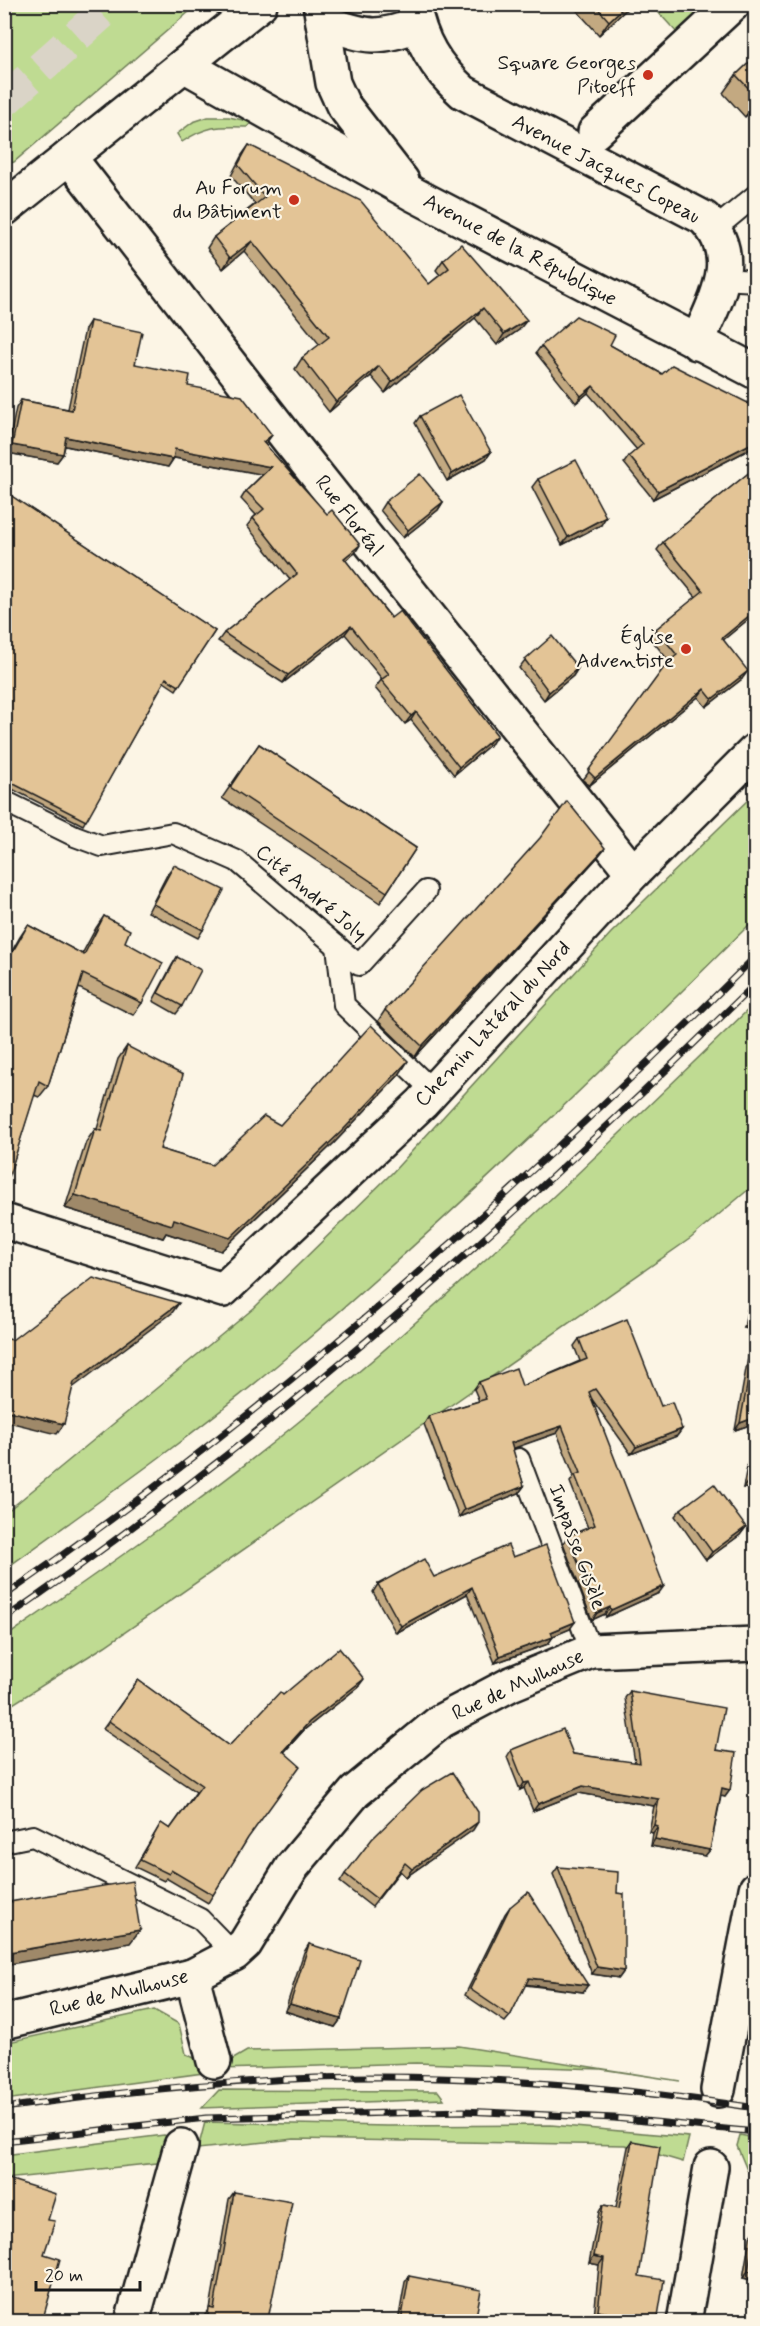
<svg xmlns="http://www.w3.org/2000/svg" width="760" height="2326" font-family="Mynerve,sans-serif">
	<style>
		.green { fill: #bfdb92; stroke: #6e7c57; stroke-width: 1.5 }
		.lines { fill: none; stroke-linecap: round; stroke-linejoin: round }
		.highway-tunnel { stroke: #dad4c7; stroke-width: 33; stroke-dasharray: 33 16; stroke-linecap: butt }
		.lane-casing { stroke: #1c1c1c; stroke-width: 24 }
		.street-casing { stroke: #1c1c1c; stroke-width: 38 }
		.secondary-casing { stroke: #1c1c1c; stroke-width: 38 }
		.primary-casing { stroke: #1c1c1c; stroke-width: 38 }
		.lane { stroke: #fcf5e5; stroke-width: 20 }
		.street { stroke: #fcf5e5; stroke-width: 33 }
		.secondary { stroke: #fcf5e5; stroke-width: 33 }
		.primary { stroke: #fcf5e5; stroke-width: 33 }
		.rail-casing { stroke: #1c1c1c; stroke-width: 7 }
		.rail { stroke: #fcf5e5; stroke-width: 4.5; stroke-dasharray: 14; stroke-linecap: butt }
		.wall { fill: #c3a981; stroke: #1c1c1c; stroke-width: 1.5 }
		.shaded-wall { fill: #9f8969; stroke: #1c1c1c; stroke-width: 1.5 }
		.building { fill: #e3c496; stroke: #1c1c1c; stroke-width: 1.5 }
		.poi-dot { fill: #c8321e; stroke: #fcf5e5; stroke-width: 2 }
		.labels { text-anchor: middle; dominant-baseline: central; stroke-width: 4.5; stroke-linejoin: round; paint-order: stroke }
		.poi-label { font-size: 21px; fill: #1c1c1c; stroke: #fcf5e5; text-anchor: end }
		.street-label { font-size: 21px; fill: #1c1c1c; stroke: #fcf5e5 }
	</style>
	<rect width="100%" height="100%" fill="#fcf5e5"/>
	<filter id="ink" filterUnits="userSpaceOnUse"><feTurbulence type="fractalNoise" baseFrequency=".0167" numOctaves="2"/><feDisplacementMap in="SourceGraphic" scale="12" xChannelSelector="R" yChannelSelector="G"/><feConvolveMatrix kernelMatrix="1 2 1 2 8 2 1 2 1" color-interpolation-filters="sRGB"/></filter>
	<g filter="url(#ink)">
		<g class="green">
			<polygon points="4,5 5,4 197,5 14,162 5,164"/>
			<polygon points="667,5 715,5 680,36 659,13"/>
			<path d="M 208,117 L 229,117 L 252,122 L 247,127 C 219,126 207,125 182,142 L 177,134 L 193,122 Z"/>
			<path d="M 755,793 L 755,919 C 604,1069 451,1217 288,1356 C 198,1432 100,1501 5,1569 L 5,1513 L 254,1308 L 392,1173 L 611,933 Z"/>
			<path d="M 755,1003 L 755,1184 L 691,1238 L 105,1646 L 5,1709 L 4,1638 C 103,1569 203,1500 296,1424 C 457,1293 606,1147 755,1003 Z"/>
			<polygon points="154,2010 179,2024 186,2054 202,2062 203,2073 5,2100 4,2043"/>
			<polygon points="459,2046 680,2081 601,2069 416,2063 220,2069 214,2061 230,2061 247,2051"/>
			<polygon points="219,2090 438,2091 444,2099 202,2108"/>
			<polygon points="205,2122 387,2126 551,2125 689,2137 683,2162 625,2145 294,2139 198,2149"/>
			<polygon points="164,2135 180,2141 157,2163 5,2179 4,2155"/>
			<polygon points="740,2135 755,2138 755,2172 747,2170 737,2146"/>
		</g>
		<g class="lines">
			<polyline class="highway-tunnel" points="4,101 112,4"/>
			<g class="lane-casing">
				<g id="lane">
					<polyline points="715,229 756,195"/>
					<polyline points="722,279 756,281"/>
					<polyline points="4,801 75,836 102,846 173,833 237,861 359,965 426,891"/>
					<polyline points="337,946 344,1005 433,1091"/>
					<polyline points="519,1459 591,1651"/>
					<polyline points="4,1842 33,1836 200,1919 234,1954"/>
				</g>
			</g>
			<g class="street-casing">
				<g id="street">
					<path d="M 413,4 C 420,41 435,67 463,92 L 704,218 C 743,257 715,300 697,343"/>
					<path d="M 323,22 C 366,36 374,41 417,25"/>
					<polyline points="595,132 733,4"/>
					<polyline points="69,157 288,439 633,873"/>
					<polyline points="4,1221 223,1290 422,1103 633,873 756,750"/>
					<polyline points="192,1976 214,2061"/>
					<polyline points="4,2022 192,1976 234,1954 245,1944 292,1867 355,1792 441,1721 511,1684 591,1651 755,1644"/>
					<polyline points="718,2090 756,1889"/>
					<polyline points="132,2322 181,2146"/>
					<polyline points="684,2322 711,2167"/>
				</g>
			</g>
			<g class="secondary-casing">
				<g id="secondary">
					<polyline points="320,4 333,83 343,105 402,181"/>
					<polyline points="184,65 413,194 756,372"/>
				</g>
			</g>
			<g class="primary-casing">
				<polyline id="primary" points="4,209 260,4"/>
			</g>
			<use href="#lane" class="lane"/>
			<use href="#street" class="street"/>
			<use href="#secondary" class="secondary"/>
			<use href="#primary" class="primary"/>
			<g class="rail-casing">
				<g id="rail">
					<path d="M 4,1596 C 276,1408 522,1189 756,956"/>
					<path d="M 4,1619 C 276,1432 521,1214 756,983"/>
					<path d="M 4,2108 C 108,2093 212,2082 316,2078 C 463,2073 611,2086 756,2108"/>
					<polyline points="4,2141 206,2118 463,2111 614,2118 756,2132"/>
				</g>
			</g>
			<use href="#rail" class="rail"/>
		</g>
		<g class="wall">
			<polygon points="571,4 632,4 599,35"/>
			<polygon points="756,56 756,116 751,111 745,117 723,93 736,75"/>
			<polygon points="249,145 429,284 440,275 436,270 443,260 519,330 497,345 475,318 385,393 371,376 329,412 295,369 302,358 320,345 244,251 223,269 207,248 214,237 255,204 231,176 242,155"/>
			<polygon points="90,321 135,364 188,386 267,442 265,444 355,553 345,560 492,743 454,775 411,720 405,724 375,688 382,679 345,634 283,683 218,641 224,633 290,580 247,526 253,518 256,515 241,499 246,491 263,474 174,458 168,467 65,446 63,454 57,462 7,453 16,408 21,400 68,409 85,329"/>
			<polygon points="610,345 662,374 756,407 756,446 653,499 624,463 629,456 637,450 588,393 576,403 536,353 541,346"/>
			<polygon points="420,416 491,452 486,459 447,481 415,423"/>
			<polygon points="756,467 756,613 723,640 742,679 706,707 698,697 589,786 583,780 669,661 650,638 656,629 696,597 657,550 663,542"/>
			<polygon points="538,479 601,525 562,545 532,487"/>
			<polygon points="4,491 215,631 176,690 164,682 83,825 4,785"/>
			<polygon points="385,502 443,502 438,510 403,538 380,510"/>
			<polygon points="525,660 578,668 573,676 544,700 519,668"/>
			<polygon points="259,744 416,848 380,903 222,798"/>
			<polygon points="597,858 415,1057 378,1021 385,1010"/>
			<polygon points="174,865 203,930 198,938 148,912 168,873"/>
			<polygon points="104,916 125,942 142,1003 133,1015 79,988 48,1086 39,1097 34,1095 9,1176 4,1182 4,965 20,937 28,925 82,954 96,928"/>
			<polygon points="177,957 182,1006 176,1014 153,1001 172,965"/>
			<polygon points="127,1046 160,1149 212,1165 399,1075 334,1143 221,1251 166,1233 163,1238 65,1208 86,1142 95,1129 97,1129 118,1059"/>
			<polygon points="756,1263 756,1490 743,1488 755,1423 735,1430 753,1330 744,1328"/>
			<polygon points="579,1339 661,1406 682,1429 677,1436 631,1454 591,1398 659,1593 606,1617 605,1614 592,1620 563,1543 568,1536 588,1528 570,1482 574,1476 557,1433 512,1448 524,1486 519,1493 459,1517 424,1424 429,1416 479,1401 474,1389 479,1382 522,1386 580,1361 574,1346"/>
			<polygon points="681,1509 746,1527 740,1535 706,1560 675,1516"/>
			<polygon points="513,1557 570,1629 553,1636 548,1644 495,1663 467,1594 396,1633 373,1592 378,1584 434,1577"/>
			<polygon points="138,1680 229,1746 283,1695 358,1687 304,1730 284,1752 247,1839 208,1903 166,1878 164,1881 135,1867 161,1823 170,1829 196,1792 103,1729"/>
			<polygon points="630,1691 716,1750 730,1790 725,1797 721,1796 710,1850 705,1856 651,1846 653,1833 649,1832 654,1806 579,1793 533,1811 524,1788 520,1790 507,1757 511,1750 573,1754 635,1763 625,1698"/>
			<polygon points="473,1830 406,1877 400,1871 372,1907 340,1882 345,1874"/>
			<polygon points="558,1867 617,1893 624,1971 619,1978 592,1974 553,1874"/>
			<polygon points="510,1907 583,1992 525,1985 510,2016 505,2022 465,1995 505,1914"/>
			<polygon points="309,1944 341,2019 335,2027 285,2011 304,1952"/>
			<polygon points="632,2141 639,2276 657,2322 614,2322 594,2318 599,2265 589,2263 599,2212 603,2205 616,2207 628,2147"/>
			<polygon points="234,2192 268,2319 271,2322 203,2322 204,2316 210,2309 229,2199"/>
			<polygon points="756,2230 756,2281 743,2278 750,2237"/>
			<polygon points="409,2276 475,2322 398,2322 405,2282"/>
		</g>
		<g class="shaded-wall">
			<polygon points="627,4 632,4 599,35 609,21"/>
			<polygon points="756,102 756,105 751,111 745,117"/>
			<polygon points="252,241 244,251 223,269 230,258"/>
			<polygon points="483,308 475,318 385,393 392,382"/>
			<polygon points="527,320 519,330 497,345 504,334"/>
			<polygon points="379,366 371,376 329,412 336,402"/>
			<polygon points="593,386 588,393 576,403 581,396"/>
			<polygon points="272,435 267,442 258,450 263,442"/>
			<polygon points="66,437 173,459 168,467 61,445"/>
			<polygon points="756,441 756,446 653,499 658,491"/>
			<polygon points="12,445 63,454 57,462 7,453"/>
			<polygon points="175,449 271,467 265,475 170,457"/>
			<polygon points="491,452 486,459 447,481 452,474"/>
			<polygon points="443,502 438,510 403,538 408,530"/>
			<polygon points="606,517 601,525 562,545 568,537"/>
			<polygon points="360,545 355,553 338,566 344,558"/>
			<polygon points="756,610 756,613 716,646 722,638"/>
			<polygon points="351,626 345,634 283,683 288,675"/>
			<polygon points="578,668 573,676 544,700 549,692"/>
			<polygon points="748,671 742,679 706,707 712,699"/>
			<polygon points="704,689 698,697 589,786 595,778"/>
			<polygon points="416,712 411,720 405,724 411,716"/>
			<polygon points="497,735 492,743 454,775 459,767"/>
			<polygon points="605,848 597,858 415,1057 422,1046"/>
			<polygon points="408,1061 399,1075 334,1143 221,1251 166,1233 163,1238 65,1208 75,1195 174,1219"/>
			<polygon points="4,1175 9,1176 4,1182"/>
			<polygon points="179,1303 172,1313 67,1392 74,1382"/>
			<polygon points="750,1321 756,1322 756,1326 753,1330 744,1328"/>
			<polygon points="4,1410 64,1424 57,1434 4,1421"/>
			<polygon points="756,1417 756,1423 735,1430 740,1423"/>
			<polygon points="562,1426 557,1433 506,1451 511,1443"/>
			<polygon points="682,1429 677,1436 631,1454 636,1447"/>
			<polygon points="749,1480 756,1481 756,1490 743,1488"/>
			<polygon points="524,1486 519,1493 459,1517 464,1510"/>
			<polygon points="746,1527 740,1535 706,1560 712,1552"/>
			<polygon points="664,1586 659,1593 606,1617 611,1610"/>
			<polygon points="472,1587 467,1594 396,1633 401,1626"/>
			<polygon points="610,1607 605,1614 592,1620 597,1613"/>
			<polygon points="575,1622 570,1629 546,1639 551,1632"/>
			<polygon points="553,1637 548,1644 495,1663 500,1656"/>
			<polygon points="364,1679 358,1687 304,1730 278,1759 283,1751 309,1722"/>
			<polygon points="529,1782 524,1788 520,1790 524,1783"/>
			<polygon points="583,1786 659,1799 654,1806 579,1793 533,1811 538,1804"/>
			<polygon points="722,1788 730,1790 725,1797 717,1795"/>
			<polygon points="478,1822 473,1830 406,1877 412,1869"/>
			<polygon points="654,1825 658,1826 653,1833 649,1832"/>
			<polygon points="655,1839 710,1850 705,1856 651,1846"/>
			<polygon points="140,1930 130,1943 4,1965 4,1953"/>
			<polygon points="597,1967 624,1971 619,1978 592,1974"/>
			<polygon points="529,1978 588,1985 583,1992 524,1984"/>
			<polygon points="290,2004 341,2019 335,2027 285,2011"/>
			<polygon points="594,2256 604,2258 599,2265 589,2263"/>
			<polygon points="748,2271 756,2272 756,2281 743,2278"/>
			<polygon points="598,2311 626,2316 623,2322 614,2322 594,2318"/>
		</g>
		<g class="building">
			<polygon points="594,4 627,4 609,21"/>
			<polygon points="756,56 756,96 736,75"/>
			<polygon points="249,145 361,201 429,284 449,268 443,260 461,244 527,320 504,334 483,308 392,382 379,366 336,402 302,358 329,337 252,241 230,258 214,237 265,197 238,165"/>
			<polygon points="576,316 615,335 610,345 662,374 672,365 756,407 756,441 658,491 629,456 643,444 593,386 581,396 541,346"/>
			<polygon points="90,321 142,332 135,364 190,375 188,386 242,396 272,435 263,442 327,514 332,510 360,545 344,558 391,618 400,611 497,735 459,767 416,712 411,716 381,680 389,674 351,626 288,675 224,633 297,574 253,518 264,509 246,491 271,467 175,449 173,459 66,437 63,454 12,445 21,400 72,410"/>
			<polygon points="459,395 491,452 452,474 420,416"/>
			<polygon points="576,460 606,517 568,537 538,479"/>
			<polygon points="756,467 756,610 722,638 748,671 712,699 704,689 595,778 588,771 668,662 677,655 656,629 703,591 663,542"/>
			<polygon points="420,474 443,502 408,530 385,502"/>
			<polygon points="4,491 215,631 179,686 166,678 86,821 4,779"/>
			<polygon points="552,636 578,668 549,692 525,660"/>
			<polygon points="259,744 416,848 387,892 230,787"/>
			<polygon points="567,801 605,848 422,1046 385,1010 540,838"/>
			<polygon points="174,865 224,890 203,930 153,904"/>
			<polygon points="104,916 130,930 125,942 163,963 142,1003 83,974 48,1086 39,1081 9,1176 4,1175 4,967 28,925 84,955"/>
			<polygon points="177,957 201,970 182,1006 158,993"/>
			<polygon points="371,1025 408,1061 343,1130 230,1238 174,1219 172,1225 75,1195 95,1129 101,1131 127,1046 183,1075 160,1149 212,1165 264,1116 280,1125"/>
			<polygon points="93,1278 179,1303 74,1382 64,1424 4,1410 4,1338 12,1340"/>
			<polygon points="756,1286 756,1322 750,1321"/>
			<polygon points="627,1319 661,1406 672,1402 682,1429 636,1447 595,1389 589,1392 664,1586 611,1610 610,1607 597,1613 568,1536 595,1525 575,1475 581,1473 562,1426 511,1443 524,1486 464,1510 429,1416 486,1399 479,1382 497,1375 516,1368 522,1386 587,1359 579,1339"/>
			<polygon points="756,1338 756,1417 740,1423"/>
			<polygon points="756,1443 756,1481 749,1480"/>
			<polygon points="714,1484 746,1527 712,1552 681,1509"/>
			<polygon points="508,1545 513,1557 546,1545 575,1622 551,1632 553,1637 500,1656 472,1587 401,1626 378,1584 424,1559 434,1577"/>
			<polygon points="339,1648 364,1679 309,1722 283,1751 300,1766 248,1838 213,1895 171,1870 169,1874 140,1860 161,1823 170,1829 202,1785 109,1721 138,1680 229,1746 280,1692 283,1695"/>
			<polygon points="630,1691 724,1708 716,1750 736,1753 730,1790 722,1788 710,1850 655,1839 658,1826 654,1825 659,1799 583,1786 538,1804 529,1782 524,1783 511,1750 563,1729 573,1754 640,1763"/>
			<polygon points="452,1772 478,1812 478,1822 412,1869 405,1863 377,1899 345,1874 372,1839 422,1790"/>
			<polygon points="558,1867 618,1872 617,1893 624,1894 624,1971 597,1967"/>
			<polygon points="132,1881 140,1930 4,1953 4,1903"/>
			<polygon points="528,1892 588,1985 529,1978 510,2016 470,1989 510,1907"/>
			<polygon points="309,1944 360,1960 341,2019 290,2004"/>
			<polygon points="632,2141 660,2146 639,2276 664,2280 657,2322 625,2322 626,2316 598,2311 604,2258 594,2256 603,2205 619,2208"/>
			<polygon points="5,2178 56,2194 48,2220 55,2221 44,2254 60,2259 42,2322 4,2322"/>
			<polygon points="234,2192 292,2202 268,2319 272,2320 271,2322 207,2322 209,2308 214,2309"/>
			<polygon points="755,2230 756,2230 756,2272 748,2271"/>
			<polygon points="409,2276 481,2290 475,2322 401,2322"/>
		</g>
	</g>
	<g class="poi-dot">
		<circle cx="648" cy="75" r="6"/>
		<circle cx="294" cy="200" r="6"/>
		<circle cx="686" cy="649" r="6"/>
	</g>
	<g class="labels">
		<g class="poi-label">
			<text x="636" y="63">Square Georges<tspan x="636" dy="24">Pitoeff</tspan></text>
			<text x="282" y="188">Au Forum<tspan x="282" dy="24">du Bâtiment</tspan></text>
			<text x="674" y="637">Église<tspan x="674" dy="24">Adventiste</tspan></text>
		</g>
		<g class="street-label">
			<text transform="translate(606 169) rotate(28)">Avenue Jacques Copeau</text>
			<text transform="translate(520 250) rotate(28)">Avenue de la République</text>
			<text transform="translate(349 516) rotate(52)">Rue Floréal</text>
			<text transform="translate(311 893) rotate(40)">Cité André Joly</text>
			<text transform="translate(493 1024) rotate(-47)">Chemin Latéral du Nord</text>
			<text transform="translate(577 1547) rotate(70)">Impasse Gisèle</text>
			<text transform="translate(518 1685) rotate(-25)">Rue de Mulhouse</text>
			<text transform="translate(119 1993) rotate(-14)">Rue de Mulhouse</text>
		</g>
	</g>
	<rect width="760" height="2326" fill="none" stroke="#fcf5e5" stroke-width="24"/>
	<rect x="12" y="12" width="736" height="2302" fill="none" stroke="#1c1c1c" stroke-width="2" filter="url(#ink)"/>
	<path d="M36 2281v9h104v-9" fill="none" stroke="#1c1c1c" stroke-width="3"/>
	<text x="45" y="2281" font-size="18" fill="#1c1c1c" stroke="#fcf5e5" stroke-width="4.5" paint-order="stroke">20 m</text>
</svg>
